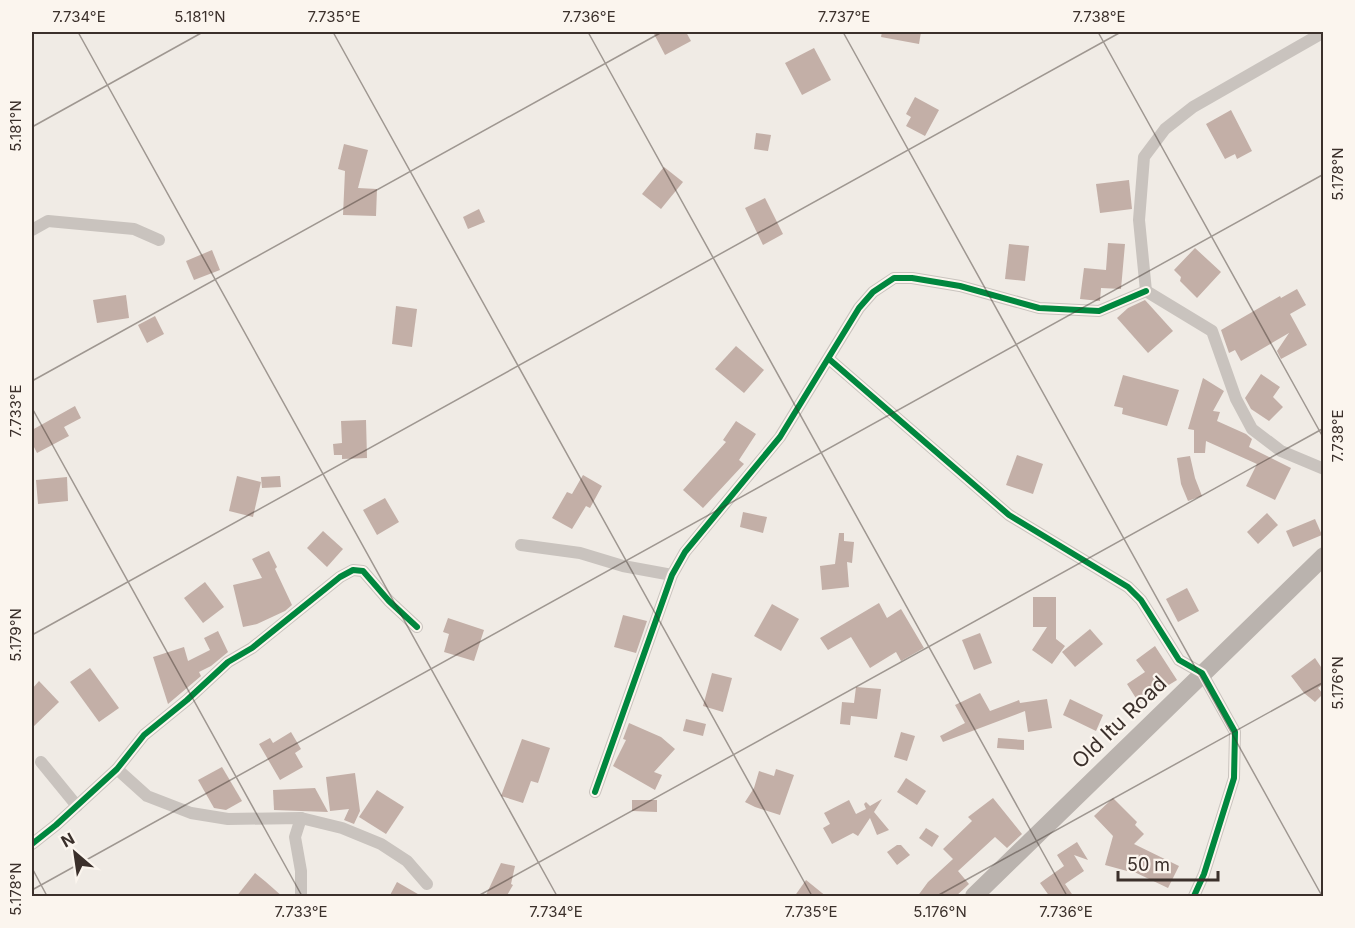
<svg xmlns="http://www.w3.org/2000/svg" width="1355" height="928" font-family="Inter,sans-serif">
	<style>
		.building { fill: #c3afa7 }
		.lines { fill: none; stroke-linecap: round; stroke-linejoin: round }
		.street { stroke: #c9c3be; stroke-width: 12 }
		.secondary { stroke: #bab3ae; stroke-width: 18 }
		.cycleway-casing { stroke: #fbf5ee; stroke-width: 10 }
		.cycleway { stroke: #00873e; stroke-width: 6 }
		.ticks { fill: none; stroke: #3b302b; stroke-width: 1.5; stroke-opacity: 0.45 }
		.labels { text-anchor: middle; dominant-baseline: central; stroke-width: 4.5; stroke-linejoin: round; paint-order: stroke }
		.street-label { font-size: 21px; fill: #3b302b; stroke: #fbf5ee }
		.neatline { fill: none; stroke: #3b302b; stroke-width: 2 }
		.ticks-label { font-size: 15px; text-anchor: middle; fill: #3b302b }
	</style>
	<rect width="100%" height="100%" fill="#f0ebe5"/>
	<g class="building">
		<polygon points="653,32 686,32 691,41 665,55"/>
		<polygon points="882,32 921,32 919,44 881,37"/>
		<polygon points="814,48 831,80 802,95 785,63"/>
		<polygon points="915,97 939,110 925,136 906,126 911,117 906,114"/>
		<polygon points="1231,110 1252,151 1237,159 1235,154 1225,159 1206,124"/>
		<polygon points="756,133 771,135 768,151 754,149"/>
		<polygon points="344,144 368,150 358,188 377,189 376,216 343,215 345,171 338,169"/>
		<polygon points="664,167 683,182 661,209 642,194"/>
		<polygon points="1129,180 1132,209 1100,213 1096,184"/>
		<polygon points="765,198 783,234 763,245 745,208"/>
		<polygon points="479,209 485,222 468,229 463,217"/>
		<polygon points="1108,243 1125,244 1121,289 1101,288 1100,301 1080,299 1084,268 1106,270"/>
		<polygon points="1009,244 1029,246 1025,281 1005,279"/>
		<polygon points="1195,248 1221,272 1197,298 1180,281 1181,277 1174,270"/>
		<polygon points="212,250 220,270 194,280 186,261"/>
		<polygon points="1297,289 1306,305 1290,314 1307,345 1281,359 1277,351 1289,333 1241,361 1235,350 1229,353 1221,330 1280,296 1281,298"/>
		<polygon points="126,295 129,318 97,323 93,300"/>
		<polygon points="1145,300 1173,331 1148,353 1117,318 1128,308"/>
		<polygon points="396,306 417,309 412,347 392,344"/>
		<polygon points="155,316 164,334 147,343 138,325"/>
		<polygon points="736,346 764,370 744,393 715,369"/>
		<polygon points="1261,374 1280,387 1273,397 1283,407 1269,421 1251,409 1245,398"/>
		<polygon points="1123,375 1179,390 1167,426 1122,414 1123,408 1114,406"/>
		<polygon points="1203,378 1224,391 1213,411 1220,412 1217,421 1246,434 1252,439 1249,447 1291,468 1275,500 1246,486 1257,464 1206,441 1205,453 1194,453 1194,430 1188,429"/>
		<polygon points="75,406 81,418 64,427 69,436 37,453 32,443 32,430"/>
		<polygon points="366,420 367,458 342,459 342,455 334,455 333,444 342,443 341,421"/>
		<polygon points="736,421 756,434 739,460 744,464 703,508 683,490 726,442 723,440"/>
		<polygon points="1017,455 1043,464 1033,494 1006,485"/>
		<polygon points="1190,456 1195,478 1202,496 1188,501 1181,484 1177,458"/>
		<polygon points="583,475 602,486 590,508 586,506 572,529 552,518 567,492 572,494"/>
		<polygon points="237,476 261,482 253,517 229,511"/>
		<polygon points="280,476 281,487 262,488 261,477"/>
		<polygon points="67,477 68,501 38,504 36,480"/>
		<polygon points="385,498 399,522 377,535 363,510"/>
		<polygon points="743,512 767,517 763,533 740,527"/>
		<polygon points="1267,513 1278,525 1258,544 1247,532"/>
		<polygon points="1315,519 1322,535 1293,547 1286,531"/>
		<polygon points="323,531 343,549 327,567 307,548"/>
		<polygon points="839,533 844,533 844,541 854,542 852,563 847,562 849,587 822,590 820,566 835,564"/>
		<polygon points="269,551 277,567 275,569 292,605 285,611 257,624 243,627 233,585 262,578 252,559"/>
		<polygon points="205,582 224,607 203,623 184,598"/>
		<polygon points="1187,588 1199,611 1178,622 1166,599"/>
		<polygon points="1033,597 1056,597 1056,639 1065,646 1052,664 1032,650 1047,627 1033,627"/>
		<polygon points="879,603 887,618 901,609 924,648 901,661 896,652 870,668 851,637 828,650 820,638"/>
		<polygon points="772,604 799,619 781,651 754,636"/>
		<polygon points="623,615 647,621 636,653 614,647"/>
		<polygon points="448,618 484,630 474,661 444,652 449,634 443,632"/>
		<polygon points="1090,629 1103,644 1075,667 1062,652"/>
		<polygon points="218,631 228,652 211,666 199,672 201,676 168,704 153,657 184,647 188,661 210,650 204,638"/>
		<polygon points="980,633 992,663 974,670 962,640"/>
		<polygon points="1155,646 1177,680 1139,703 1127,684 1145,672 1136,660"/>
		<polygon points="1315,658 1323,670 1323,684 1318,688 1323,694 1315,702 1304,693 1291,676"/>
		<polygon points="90,668 119,708 99,722 70,682"/>
		<polygon points="712,673 732,678 723,712 703,706"/>
		<polygon points="39,681 59,702 32,728 32,689"/>
		<polygon points="856,687 881,689 877,719 851,716 850,725 840,724 842,702 854,703"/>
		<polygon points="980,693 990,711 1019,700 1020,703 1047,699 1052,728 1028,732 1025,711 943,742 940,736 965,723 955,705"/>
		<polygon points="1070,699 1103,715 1096,731 1063,715"/>
		<polygon points="686,719 706,724 703,736 683,731"/>
		<polygon points="629,723 661,737 675,749 654,772 662,775 655,790 613,766 626,740 623,739"/>
		<polygon points="291,732 301,749 295,753 303,767 280,780 259,744 270,738 273,743"/>
		<polygon points="901,732 915,736 907,761 894,757"/>
		<polygon points="998,738 1024,740 1024,750 997,748"/>
		<polygon points="522,739 550,748 538,783 531,781 523,803 501,796"/>
		<polygon points="222,767 242,801 226,810 214,808 198,780"/>
		<polygon points="776,769 794,775 780,815 755,807 745,802 754,788 759,771 774,776"/>
		<polygon points="355,773 360,811 354,824 344,820 349,809 330,811 326,777"/>
		<polygon points="906,778 926,791 917,805 897,792"/>
		<polygon points="315,788 328,812 274,810 273,790"/>
		<polygon points="377,790 404,807 386,834 359,817"/>
		<polygon points="993,798 1022,834 1007,848 995,837 958,871 969,884 955,897 917,897 928,882 953,859 943,849 972,821 968,817"/>
		<polygon points="1113,798 1137,822 1135,825 1144,834 1134,844 1179,866 1168,888 1128,869 1127,871 1105,865 1113,836 1094,816"/>
		<polygon points="882,799 874,812 889,830 877,835 870,818 858,836 853,833 832,844 823,828 830,824 824,813 849,800 856,814 866,809 864,804 866,802 870,806"/>
		<polygon points="632,800 657,800 657,812 632,811"/>
		<polygon points="926,828 939,836 932,847 919,838"/>
		<polygon points="1077,842 1088,860 1074,855 1084,871 1065,884 1074,897 1050,897 1040,883 1064,866 1057,855"/>
		<polygon points="897,845 901,845 910,855 897,865 887,852"/>
		<polygon points="501,863 515,866 511,884 513,885 506,897 485,897"/>
		<polygon points="255,873 266,882 283,897 236,897"/>
		<polygon points="806,880 827,897 794,897"/>
		<polygon points="397,882 423,897 389,897"/>
	</g>
	<g class="lines">
		<g class="street">
			<polyline points="32,230 48,221 134,229 159,240"/>
			<polyline points="1146,291 1139,220 1144,157 1165,129 1193,107 1324,32"/>
			<polyline points="1146,291 1212,331 1236,399 1252,429 1281,451 1324,469"/>
			<polyline points="829,359 1009,515 1128,587 1141,600 1179,660 1202,673 1235,732 1234,778 1204,874 1194,896"/>
			<polyline points="521,545 580,553 623,566 672,575"/>
			<polyline points="41,762 77,806"/>
			<polyline points="117,769 147,796 191,813 228,819 301,818 342,828 381,844 407,861 427,884"/>
			<polyline points="595,792 672,575 685,552 780,437 859,308 873,292 894,278 912,278 960,286 1039,308 1099,311 1146,291"/>
			<polyline points="32,844 56,825 117,769 144,735 187,700 228,662 252,648 340,577 353,570 363,571 389,601 417,627"/>
			<polyline points="301,896 301,871 295,837 301,818"/>
		</g>
		<polyline class="secondary" points="974,896 1324,556"/>
		<g class="cycleway-casing">
			<g id="cycleway">
				<polyline points="829,359 1009,515 1128,587 1141,600 1179,660 1202,673 1235,732 1234,778 1204,874 1194,896"/>
				<polyline points="595,792 672,575 685,552 780,437 859,308 873,292 894,278 912,278 960,286 1039,308 1099,311 1146,291"/>
				<polyline points="32,844 56,825 117,769 144,735 187,700 228,662 252,648 340,577 353,570 363,571 389,601 417,627"/>
			</g>
		</g>
		<use href="#cycleway" class="cycleway"/>
	</g>
	<path class="ticks" d="M 78,32 L 557,896M 333,32 L 812,896M 588,32 L 1067,896M 843,32 L 1322,896M 1098,32 L 1324,439M 32,127 L 203,32M 32,381 L 662,32M 32,408 L 302,896M 32,635 L 1121,32M 32,868 L 47,896M 32,890 L 1324,174M 478,896 L 1324,428M 937,896 L 1324,682"/>
	<g class="labels">
		<g class="street-label">
			<text transform="translate(1119 722) rotate(-44)">Old Itu Road</text>
		</g>
	</g>
	<rect width="1355" height="928" fill="none" stroke="#fbf5ee" stroke-width="66"/>
	<g transform="translate(75 853) rotate(331)" stroke="#fbf5ee" stroke-width="4.5" paint-order="stroke">
	<path d="M0-4.5L10 22L0 15L-10 22Z" fill="#3b302b"/>
	<text y="-9" font-size="16" font-weight="bold" text-anchor="middle" fill="#3b302b">N</text>
	</g>
	<path d="M1118 871v9h100v-9" fill="none" stroke="#3b302b" stroke-width="3"/>
	<text x="1127" y="871" font-size="18" fill="#3b302b" stroke="#fbf5ee" stroke-width="4.5" paint-order="stroke">50 m</text>
	<rect x="33" y="33" width="1289" height="862" class="neatline"/>
	<g class="ticks-label">
		<text x="79" y="22">7.734°E</text>
		<text x="200" y="22">5.181°N</text>
		<text x="334" y="22">7.735°E</text>
		<text x="589" y="22">7.736°E</text>
		<text x="844" y="22">7.737°E</text>
		<text x="1099" y="22">7.738°E</text>
		<text transform="translate(16 126) rotate(-90)" y="5">5.181°N</text>
		<text transform="translate(1338 174) rotate(-90)" y="5">5.178°N</text>
		<text transform="translate(16 411) rotate(-90)" y="5">7.733°E</text>
		<text transform="translate(1338 436) rotate(-90)" y="5">7.738°E</text>
		<text transform="translate(16 635) rotate(-90)" y="5">5.179°N</text>
		<text transform="translate(1338 683) rotate(-90)" y="5">5.176°N</text>
		<text transform="translate(16 889) rotate(-90)" y="5">5.178°N</text>
		<text x="301" y="917">7.733°E</text>
		<text x="556" y="917">7.734°E</text>
		<text x="811" y="917">7.735°E</text>
		<text x="940" y="917">5.176°N</text>
		<text x="1066" y="917">7.736°E</text>
	</g>
</svg>
